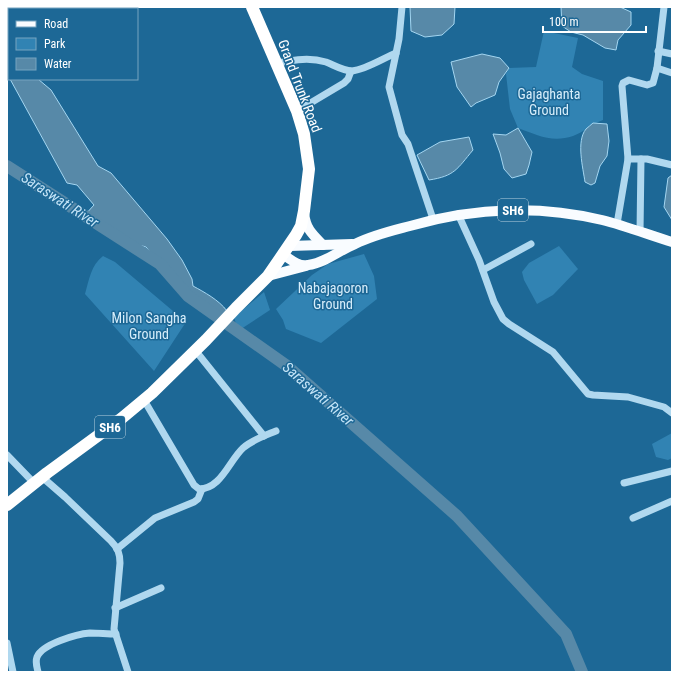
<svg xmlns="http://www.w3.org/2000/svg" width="679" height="679" font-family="'Roboto Condensed',sans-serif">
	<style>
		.green { fill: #3183b3 }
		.water { fill: #5789a8; stroke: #a4d6f1 }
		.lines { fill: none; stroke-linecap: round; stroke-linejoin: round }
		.river { stroke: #5789a8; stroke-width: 12 }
		.minor { stroke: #b0d8ef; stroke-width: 7 }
		.major { stroke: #f9fcff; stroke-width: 10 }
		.highway { stroke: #fff; stroke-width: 12 }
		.labels { text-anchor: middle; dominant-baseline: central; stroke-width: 3; stroke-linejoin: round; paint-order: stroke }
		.shield { fill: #1d6896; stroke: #bbd2e0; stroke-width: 1 }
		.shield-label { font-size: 13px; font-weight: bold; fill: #fff }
		.street-label { font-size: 14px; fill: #fff; stroke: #1d6896 }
		.park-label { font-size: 14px; fill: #d7eefb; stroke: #1d6896 }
		.water-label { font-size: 15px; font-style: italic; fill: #c4e4f7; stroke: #1d6896 }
	</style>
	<rect width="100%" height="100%" fill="#1d6896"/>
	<g class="green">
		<path d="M 544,31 L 578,38 L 572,67 L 582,74 L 603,81 L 603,120 C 591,124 584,132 573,136 C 552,143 537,135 518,128 L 510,109 L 506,74 L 509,68 L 536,67 Z"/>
		<polygon points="559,246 578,269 553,295 537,304 524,280 522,272 529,263"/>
		<polygon points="364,254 374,276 377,299 321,343 286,329 283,320 276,309 312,275 328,264"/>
		<path d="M 103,256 L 115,262 L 186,322 L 154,371 L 85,294 C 89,280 91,265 103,256 Z"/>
		<polygon points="264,292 270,310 238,331 234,317"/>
		<polygon points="672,433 672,458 668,460 656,457 652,444"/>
	</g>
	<g class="water">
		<polygon points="7,7 9,9 9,77 7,73"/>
		<polygon points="410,7 455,7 454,24 442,35 425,37 411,31"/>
		<polygon points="561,7 620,7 631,12 631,25 618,40 616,50 605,48 583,35 571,32 562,26"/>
		<polygon points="482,54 500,58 509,68 499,82 495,95 476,103 471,107 457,87 451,62"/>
		<path d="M 10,79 L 38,79 L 51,90 L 98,166 L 111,173 L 167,239 L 182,260 L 192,279 L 193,286 C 204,292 219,300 227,311 L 220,318 L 188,296 L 160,264 L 146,247 L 121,240 L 84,216 L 94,205 L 77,185 L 67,183 Z"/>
		<path d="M 593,123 L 607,124 L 609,141 L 607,156 L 600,166 L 595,183 L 591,185 L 585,182 C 583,168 576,141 586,129 C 588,127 591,125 593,123 Z"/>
		<polygon points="518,128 532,152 529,165 526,174 512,178 504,169 500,153 493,134 506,135"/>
		<path d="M 469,137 L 473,150 C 457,169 455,176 429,180 L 417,155 L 440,142 Z"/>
		<polygon points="672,175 672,220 664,207 668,178"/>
	</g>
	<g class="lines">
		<polyline class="river" points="7,166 160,264 188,296 287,366 457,516 566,634 582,672"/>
		<g class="minor">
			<polyline points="402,7 399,39 389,87 402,135 408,144 433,219"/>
			<polyline points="658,51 672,54"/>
			<path d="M 277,63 C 294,60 309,57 326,62 C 334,65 343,71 352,71 C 365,70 384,58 396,53"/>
			<polyline points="657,68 672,73"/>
			<polyline points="297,111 344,83 348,79 351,71"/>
			<polyline points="628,159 647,159 672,165"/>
			<polyline points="458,214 479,260 494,302 503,319 509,324 553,352 588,394 593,395 628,397 664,407 672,413"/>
			<polyline points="617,224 628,159 622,86 623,83 629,80 647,85 653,83 657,68 664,7"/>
			<polyline points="640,232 641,159"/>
			<polyline points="483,270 531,244"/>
			<polyline points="195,350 264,436"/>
			<path d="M 144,400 L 194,485 L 199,489 C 221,489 229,461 243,448 C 252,440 264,436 276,431"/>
			<polyline points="7,455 34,483"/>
			<path d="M 42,477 L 65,497 L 111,541 C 118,548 120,554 120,563 L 114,629 L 128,672"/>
			<polyline points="624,483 672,471"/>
			<polyline points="633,518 672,501"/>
			<polyline points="117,549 155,518 194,502 198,499 202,489"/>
			<polyline points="115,608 161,588"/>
			<polyline points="7,643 13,672"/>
			<path d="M 38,672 C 37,667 35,662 37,657 C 42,644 77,634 90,633 C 99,633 107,634 116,634"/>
		</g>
		<g class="major">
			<path d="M 304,213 C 306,229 312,234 323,245"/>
			<polyline points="290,246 352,244"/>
			<path d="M 284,255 C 291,260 299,267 308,265 C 325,263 340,250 355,244 C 373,235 391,231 410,226 C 473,208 539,205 602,220 C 626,226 649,235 672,242"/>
			<polyline points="268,276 306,266"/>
		</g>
		<polyline class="highway" points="7,505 47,473 122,418 152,393 206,340 236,308 268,276 296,235 301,226 304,211 309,169 304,134 297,111 252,7"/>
	</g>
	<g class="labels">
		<g class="shield">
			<rect x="498" y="199" width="30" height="22" rx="3"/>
			<rect x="95" y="416" width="30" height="22" rx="3"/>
		</g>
		<g class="shield-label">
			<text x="513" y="210">SH6</text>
			<text x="110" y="427">SH6</text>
		</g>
		<g class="street-label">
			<text transform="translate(300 86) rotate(69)">Grand Trunk Road</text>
		</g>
		<g class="park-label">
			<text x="549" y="94">Gajaghanta<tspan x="549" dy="16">Ground</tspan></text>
			<text x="333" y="288">Nabajagoron<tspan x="333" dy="16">Ground</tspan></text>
			<text x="149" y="318">Milon Sangha<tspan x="149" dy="16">Ground</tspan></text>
		</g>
		<g class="water-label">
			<text transform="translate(60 200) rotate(33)">Saraswati River</text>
			<text transform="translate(318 394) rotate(41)">Saraswati River</text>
		</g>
	</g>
	<rect width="679" height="679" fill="none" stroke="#ffffff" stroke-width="16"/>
	<rect x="8" y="8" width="130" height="72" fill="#1d6896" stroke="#77a4c0"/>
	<rect x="16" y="21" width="20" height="6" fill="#f9fcff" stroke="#77a4c0"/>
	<text x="44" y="28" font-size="12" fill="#ffffff">Road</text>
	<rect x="16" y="38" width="20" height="12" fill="#3183b3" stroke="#77a4c0"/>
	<text x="44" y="48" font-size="12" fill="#ffffff">Park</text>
	<rect x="16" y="58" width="20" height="12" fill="#5789a8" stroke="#77a4c0"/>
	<text x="44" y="68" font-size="12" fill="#ffffff">Water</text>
	<path d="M543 26v6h103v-6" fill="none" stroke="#ffffff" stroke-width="2"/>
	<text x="549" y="26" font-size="12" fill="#ffffff" stroke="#1d6896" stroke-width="3" paint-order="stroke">100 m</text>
</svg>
